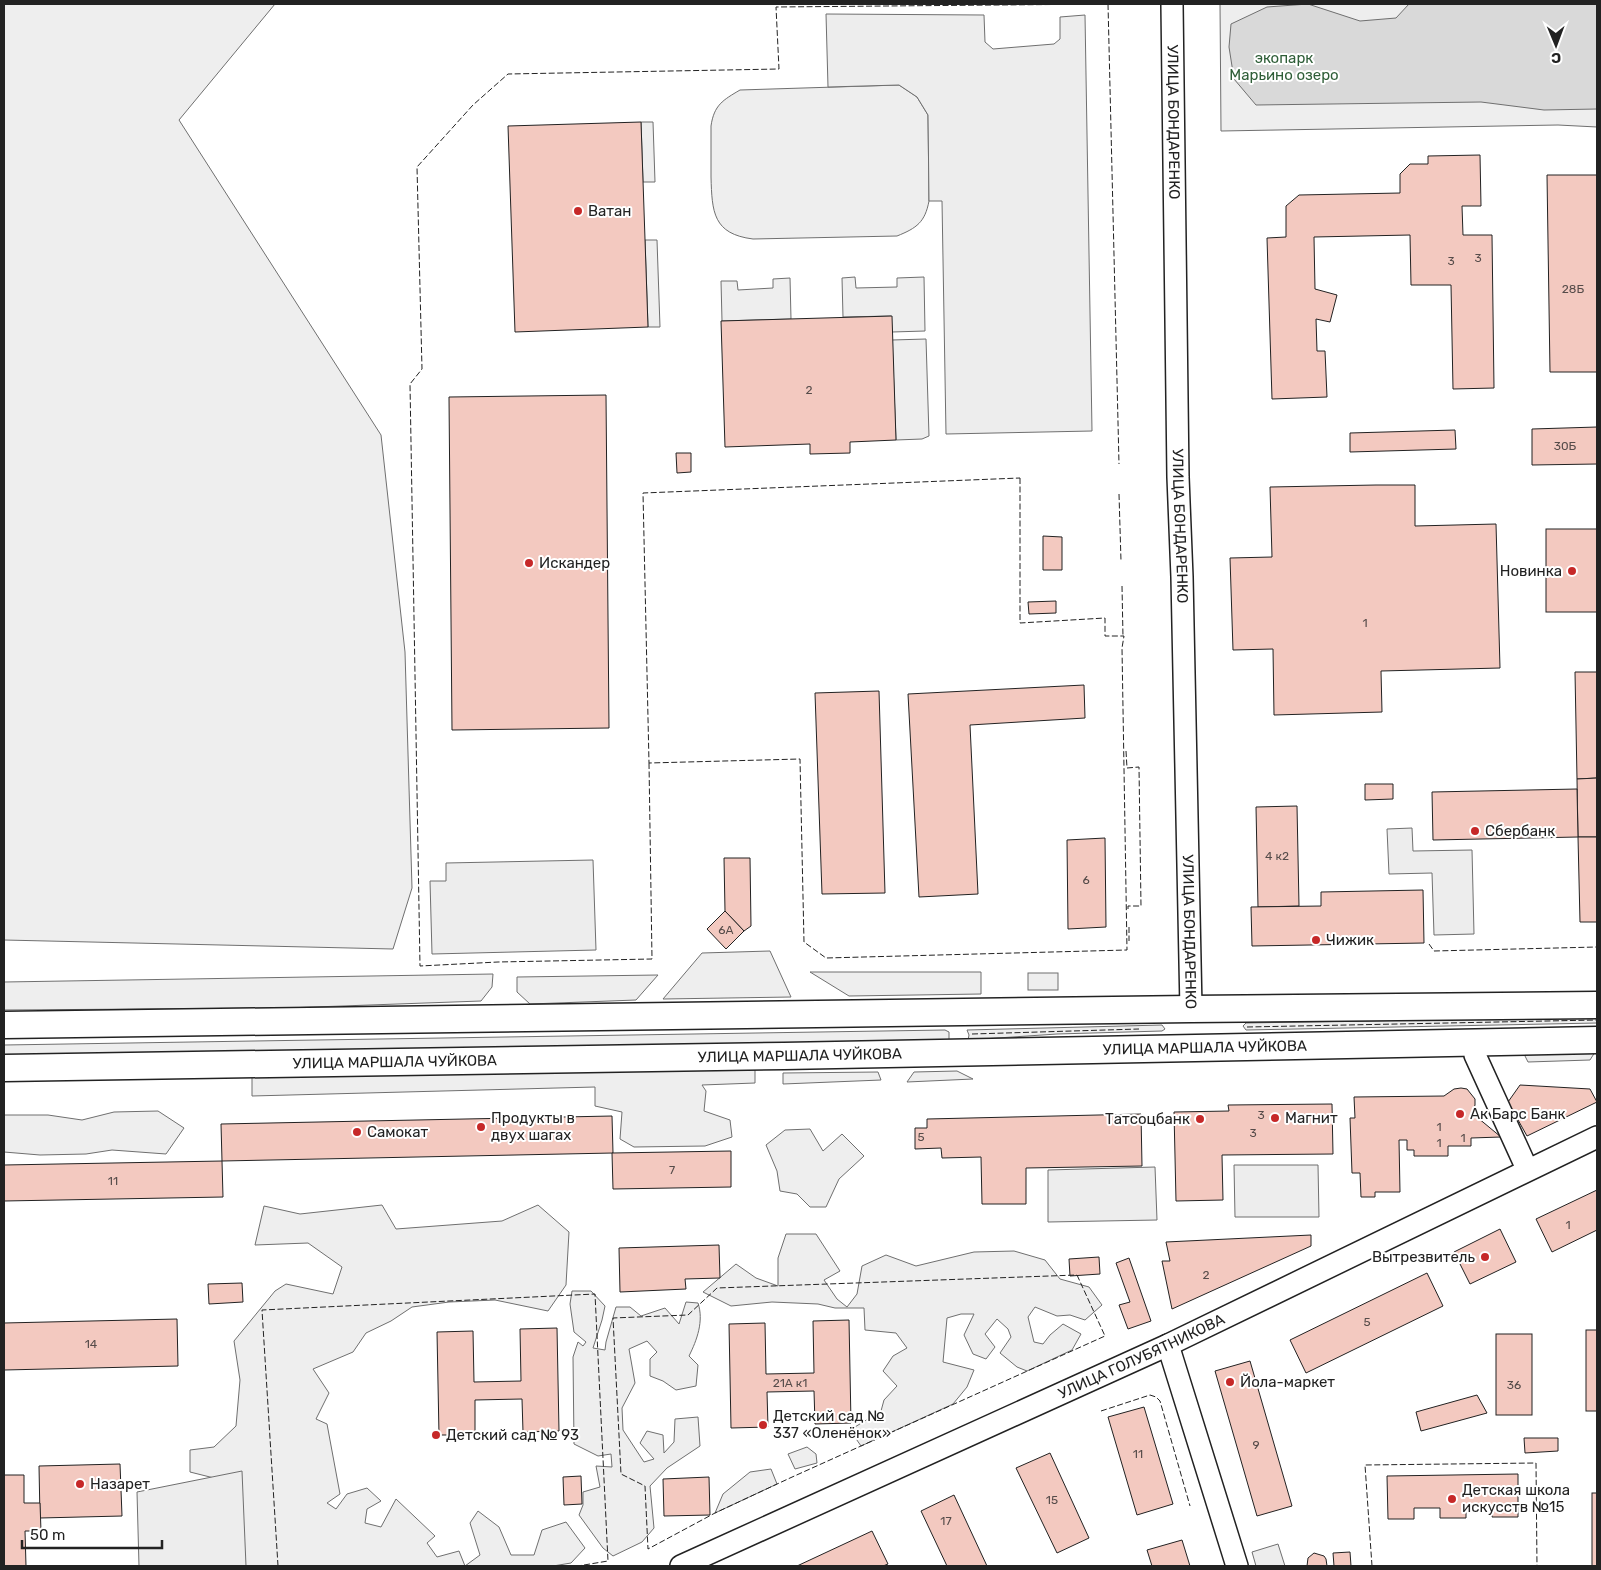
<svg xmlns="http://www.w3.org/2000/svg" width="1601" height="1570" font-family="Rubik,sans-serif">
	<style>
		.green { fill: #eee; stroke: #6f6f6f }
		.parking { fill: #ededed; stroke: #6f6f6f }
		.water { fill: #d9d9d9; stroke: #6f6f6f }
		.building { fill: #f3c9c0; stroke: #222 }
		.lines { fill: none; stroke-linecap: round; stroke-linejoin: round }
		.minor-casing { stroke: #222; stroke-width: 24 }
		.major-casing { stroke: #222; stroke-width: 29 }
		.minor { stroke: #fff; stroke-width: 21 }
		.major { stroke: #fff; stroke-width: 26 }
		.fence { stroke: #222; stroke-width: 1; stroke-dasharray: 6 2.5; stroke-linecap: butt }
		.poi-dot { fill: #c62828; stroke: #fff; stroke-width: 2 }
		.labels { text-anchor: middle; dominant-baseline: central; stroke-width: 4; stroke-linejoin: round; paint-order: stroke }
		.number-label { font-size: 12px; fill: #564c4a }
		.park-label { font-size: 15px; fill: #2f5e38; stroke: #fff }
		.street-label { font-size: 15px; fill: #222; stroke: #fff }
		.poi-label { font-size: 15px; fill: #222; stroke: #fff; text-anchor: start }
	</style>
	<rect width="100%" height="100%" fill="#fff"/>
	<g class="green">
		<polygon points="4,4 275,4 179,120 381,435 405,652 412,888 393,949 4,940"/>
		<polygon points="1220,4 1597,4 1597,127 1558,125 1221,131"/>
		<path d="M 899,85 L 917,97 L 928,115 L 929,201 C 925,222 917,228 897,236 L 753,239 C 713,234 712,212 711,177 C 711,160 711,143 711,126 C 714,105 723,100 740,90 Z"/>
		<polygon points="641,122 653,122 655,182 643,182"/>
		<polygon points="645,240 657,240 660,327 648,327"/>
		<polygon points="855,277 856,288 897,287 897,278 924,277 925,331 892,332 891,316 843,317 842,278"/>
		<polygon points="790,278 791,319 722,321 721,281 737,281 738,290 773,288 773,279"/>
		<polygon points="926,339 929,436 922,439 896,440 892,340"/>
		<polygon points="770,951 791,997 663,999 702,953"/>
		<polygon points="810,972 981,972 981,994 849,996"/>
		<rect x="1028" y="973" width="30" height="17"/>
		<polygon points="493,974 492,987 481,1001 286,1008 4,1010 4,982"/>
		<polygon points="658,975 636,1000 530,1004 517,992 517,977"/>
		<polygon points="1597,1017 1597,1023 1246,1030 1243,1026 1246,1023"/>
		<polygon points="1162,1025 1165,1029 1162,1031 1057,1034 968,1040 969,1035 967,1030"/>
		<polygon points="945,1030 949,1032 949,1040 945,1042 4,1056 4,1045"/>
		<polygon points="755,1065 755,1083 702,1085 706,1091 704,1111 730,1120 732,1137 705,1146 634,1147 620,1139 622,1112 595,1106 595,1087 252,1096 252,1074"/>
		<polygon points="957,1071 973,1079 907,1082 914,1072"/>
		<polygon points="878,1072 881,1080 783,1084 783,1073"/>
		<polygon points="158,1111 184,1128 166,1154 112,1150 86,1154 40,1155 4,1152 4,1115 48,1115 82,1120 114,1112"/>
		<polygon points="810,1129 823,1151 842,1134 864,1156 839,1179 826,1207 810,1207 797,1194 780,1191 777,1171 766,1145 785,1130"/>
		<polygon points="382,1205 396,1229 502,1221 538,1205 569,1232 566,1285 548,1311 495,1300 449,1302 412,1307 391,1321 366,1333 353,1352 313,1369 329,1393 316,1419 327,1424 340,1494 327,1503 336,1509 347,1494 367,1488 381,1501 367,1509 365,1523 381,1527 396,1499 435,1536 427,1543 437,1557 459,1551 465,1566 480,1555 470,1523 478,1511 499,1527 511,1555 534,1555 542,1530 566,1522 585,1548 571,1563 553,1566 216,1566 222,1480 190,1472 190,1450 214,1447 236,1426 240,1380 234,1341 275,1291 286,1284 333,1294 342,1267 308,1243 255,1245 264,1206 300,1214"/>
		<polygon points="786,1234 816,1234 840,1271 824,1280 837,1299 847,1307 857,1294 862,1266 886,1255 916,1266 974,1252 1014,1251 1045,1260 1060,1279 1089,1287 1102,1305 1085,1320 1070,1315 1057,1316 1035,1307 1028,1317 1034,1342 1043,1344 1050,1335 1063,1324 1081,1334 1072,1350 1027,1371 1017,1367 1000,1353 1011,1337 1008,1329 997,1319 985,1334 995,1347 986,1359 973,1354 964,1335 974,1314 961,1314 947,1318 943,1362 974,1370 967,1387 953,1404 861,1446 850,1430 881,1411 884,1400 897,1386 883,1371 893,1356 907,1348 896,1333 865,1330 864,1308 835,1308 818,1304 772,1302 731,1306 703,1292 736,1264 756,1278 778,1286 778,1258"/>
		<path d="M 572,1291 L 591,1291 L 605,1306 L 602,1320 L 593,1348 L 605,1350 L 606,1342 L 616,1307 L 630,1307 L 641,1316 L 665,1308 L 679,1324 L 686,1302 L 698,1303 C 704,1321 697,1340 689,1356 L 698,1365 L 696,1386 L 676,1390 L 663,1381 L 650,1376 L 650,1359 L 657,1352 L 647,1341 L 629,1349 L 635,1383 L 622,1408 L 623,1430 L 644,1462 L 654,1459 L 640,1443 L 647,1431 L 663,1435 L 664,1453 L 674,1442 L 675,1419 L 698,1417 L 700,1446 L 667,1468 L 650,1486 L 654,1528 L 642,1542 L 613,1556 L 603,1548 L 579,1515 L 583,1505 L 583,1492 L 600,1487 L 596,1466 L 612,1467 L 611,1454 L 598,1456 L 574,1444 L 573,1357 L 578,1342 L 583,1346 L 586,1342 L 574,1332 L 570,1304 Z"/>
		<polygon points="807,1447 816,1454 817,1463 795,1469 788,1454"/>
		<polygon points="771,1469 777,1484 715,1513 723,1494 750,1472"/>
	</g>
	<g class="parking">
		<polygon points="826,14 984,15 985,42 993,49 1054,44 1060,39 1060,17 1085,15 1092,431 946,434 942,201 929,201 928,115 917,97 899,85 828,87"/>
		<polygon points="1412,828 1413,851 1472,850 1474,934 1434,935 1432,873 1389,874 1387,829"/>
		<polygon points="593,860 596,950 432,954 430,881 446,881 446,863"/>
		<polygon points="1595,1052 1590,1060 1528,1062 1524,1054"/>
		<polygon points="1234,1165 1318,1165 1319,1217 1235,1217"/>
		<polygon points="1155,1167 1157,1220 1048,1222 1048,1170"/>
		<polygon points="242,1471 246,1566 139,1566 137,1492"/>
		<polygon points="1278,1544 1285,1566 1256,1566 1252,1552"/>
	</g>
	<polygon class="water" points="1308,4 1360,21 1396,18 1409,4 1597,4 1597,109 1544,110 1481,102 1256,105 1234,79 1229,47 1231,24 1267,7"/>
	<g class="building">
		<polygon points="641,122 648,327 515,332 508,126"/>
		<polygon points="1480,155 1481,206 1462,206 1463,235 1492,235 1494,388 1453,389 1451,285 1411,285 1410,235 1314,237 1315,289 1337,295 1330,322 1316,319 1317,351 1325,351 1327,397 1272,399 1267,238 1286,237 1286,206 1299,195 1400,193 1400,174 1410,164 1428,164 1428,156"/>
		<polygon points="1547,175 1597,175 1597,372 1550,372"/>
		<polygon points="892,316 896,440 850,442 850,453 810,454 810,444 725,447 721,321"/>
		<polygon points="606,395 609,728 452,730 449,397"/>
		<polygon points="1597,427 1597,464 1532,465 1532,429"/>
		<polygon points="1455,430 1456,449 1350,452 1350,433"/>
		<polygon points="676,453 691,453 691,472 677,473"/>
		<polygon points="1376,485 1415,485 1415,526 1496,524 1500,668 1381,671 1382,712 1274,715 1273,649 1233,650 1230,558 1272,557 1270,487"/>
		<rect x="1546" y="529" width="51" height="83"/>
		<polygon points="1043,536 1062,537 1062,570 1043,570"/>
		<polygon points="1056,601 1056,613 1029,614 1028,602"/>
		<polygon points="1575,672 1597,672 1597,778 1577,779"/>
		<polygon points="1084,685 1085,718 970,725 978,894 919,897 908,694"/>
		<polygon points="879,691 885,893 822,894 815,693"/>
		<polygon points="1597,778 1597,837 1578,837 1577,779"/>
		<polygon points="1365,784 1393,784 1393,799 1365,800"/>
		<polygon points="1577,789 1578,837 1433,840 1432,792"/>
		<polygon points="1297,806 1299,906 1258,907 1256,807"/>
		<polygon points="1578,837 1597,837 1597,922 1580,922"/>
		<polygon points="1105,838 1106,927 1068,929 1067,840"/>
		<polygon points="724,858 750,858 751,926 744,931 725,911"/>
		<polygon points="1423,890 1424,943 1252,946 1251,907 1321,906 1321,892"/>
		<polygon points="725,911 744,931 726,949 707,929"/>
		<polygon points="1520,1085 1590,1089 1597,1102 1527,1136 1508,1102"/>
		<polygon points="1461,1088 1467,1089 1475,1099 1475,1105 1472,1113 1501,1137 1471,1138 1471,1146 1448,1146 1448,1156 1414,1156 1414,1150 1407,1150 1407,1140 1399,1140 1400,1192 1375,1192 1375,1197 1361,1197 1360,1173 1352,1173 1350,1118 1355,1118 1354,1097 1444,1096 1454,1089"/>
		<polygon points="1332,1104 1333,1154 1222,1155 1223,1200 1176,1201 1174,1112 1229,1111 1228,1105"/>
		<polygon points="1141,1114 1142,1166 1026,1168 1026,1204 982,1204 981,1157 942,1158 941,1148 915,1149 915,1128 927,1128 927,1119"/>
		<polygon points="612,1116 613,1153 222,1161 221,1124"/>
		<polygon points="731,1151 731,1187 613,1189 612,1153"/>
		<polygon points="222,1161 223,1197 4,1201 4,1165"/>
		<polygon points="1597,1190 1597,1230 1552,1252 1536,1219"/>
		<polygon points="1500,1229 1516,1262 1470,1284 1454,1252"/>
		<polygon points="1311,1235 1311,1246 1172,1309 1162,1261 1170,1261 1166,1242"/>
		<polygon points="719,1245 720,1278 685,1279 686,1289 620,1292 619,1248"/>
		<polygon points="1099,1257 1100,1274 1070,1276 1069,1259"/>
		<polygon points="1129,1258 1151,1321 1128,1329 1119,1305 1130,1302 1116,1263"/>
		<polygon points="1427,1273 1443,1306 1306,1373 1290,1340"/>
		<polygon points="242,1283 243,1302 209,1304 208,1284"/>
		<polygon points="177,1319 178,1366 4,1370 4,1323"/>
		<polygon points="849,1320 851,1423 815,1424 814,1391 767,1392 768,1427 731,1428 729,1324 765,1323 766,1374 814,1373 813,1321"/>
		<polygon points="557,1328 559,1431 523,1432 522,1399 475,1400 475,1435 439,1435 437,1332 473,1331 474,1382 521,1381 520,1329"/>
		<rect x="1586" y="1330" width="11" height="81"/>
		<rect x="1496" y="1334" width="36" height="81"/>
		<polygon points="1250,1361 1292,1506 1257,1516 1215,1371"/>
		<polygon points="1477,1395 1487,1413 1421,1431 1416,1412"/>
		<polygon points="1144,1407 1173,1504 1137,1515 1108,1417"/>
		<polygon points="1524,1438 1558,1438 1558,1451 1525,1453"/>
		<polygon points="1050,1453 1089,1538 1057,1553 1016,1468"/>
		<polygon points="120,1464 122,1516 40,1518 39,1466"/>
		<polygon points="1518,1474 1518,1517 1492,1517 1492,1506 1466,1507 1466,1518 1440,1518 1440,1508 1414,1508 1414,1519 1388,1519 1387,1476"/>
		<polygon points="4,1475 24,1475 24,1503 40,1503 41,1531 25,1531 26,1566 4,1566"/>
		<polygon points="581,1476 582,1504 564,1505 563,1477"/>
		<polygon points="709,1477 710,1515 664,1516 663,1479"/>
		<rect x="1592" y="1493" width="5" height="73"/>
		<polygon points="954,1495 987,1566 947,1566 921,1511"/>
		<polygon points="872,1531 888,1564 883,1566 797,1566"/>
		<polygon points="1182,1540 1190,1566 1152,1566 1147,1550"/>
		<polygon points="1350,1552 1351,1566 1334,1566 1333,1553"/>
		<polygon points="1314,1553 1324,1556 1326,1559 1327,1566 1307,1566 1308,1558"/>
	</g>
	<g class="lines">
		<g class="minor-casing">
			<g id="minor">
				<path id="s1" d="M 1172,4 L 1178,477 L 1182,577 L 1191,1009"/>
				<polyline points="1475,1043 1475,1055 1527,1169"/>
				<polyline points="1168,1345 1237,1566"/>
				<path id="s2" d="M 681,1566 L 1168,1345 L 1597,1137"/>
			</g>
		</g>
		<g class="major-casing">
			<g id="major">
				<polyline points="4,1025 1191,1009 1597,1005"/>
				<path id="s3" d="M 4,1068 L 784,1056 L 1597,1040"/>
			</g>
		</g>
		<use href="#minor" class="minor"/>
		<use href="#major" class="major"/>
		<g class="fence">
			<polyline points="1108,4 1119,464"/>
			<polygon points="1020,478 1020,623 1105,618 1105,636 1124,636 1122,648 1127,950 826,958 804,942 800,759 649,763 643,493"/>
			<polyline points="1119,494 1121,561"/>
			<polyline points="1122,586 1123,637"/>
			<polyline points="1126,751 1127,768 1139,767 1141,906 1128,906 1128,909"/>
			<polyline points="649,763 652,959 498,962 420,966 410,384 422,369 417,167 473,105 508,74 779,69 776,7 1108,4"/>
			<polyline points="1129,927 1129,941"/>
			<polyline points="1429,944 1434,951 1597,947"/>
			<polyline points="1247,1027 1597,1020"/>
			<polyline points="972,1034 1139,1029"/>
			<polygon points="1077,1275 1105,1336 790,1478 715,1513 648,1549 645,1486 621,1474 613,1318 688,1315 717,1288"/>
			<polyline points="1101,1411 1150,1395 1156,1397 1160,1401 1190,1506"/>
			<polyline points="278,1566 262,1310 595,1294 608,1561 578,1566"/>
			<polyline points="1372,1566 1365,1465 1536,1463 1537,1566"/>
		</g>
	</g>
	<g class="poi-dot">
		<circle cx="578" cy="211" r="5"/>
		<circle cx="529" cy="563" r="5"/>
		<circle cx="1572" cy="571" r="5"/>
		<circle cx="1475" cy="831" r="5"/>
		<circle cx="1316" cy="940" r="5"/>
		<circle cx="1460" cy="1114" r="5"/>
		<circle cx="1275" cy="1118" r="5"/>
		<circle cx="1200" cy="1119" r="5"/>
		<circle cx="481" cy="1127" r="5"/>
		<circle cx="357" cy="1132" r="5"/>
		<circle cx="1485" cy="1257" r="5"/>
		<circle cx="1230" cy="1382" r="5"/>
		<circle cx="763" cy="1425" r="5"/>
		<circle cx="436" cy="1435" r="5"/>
		<circle cx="80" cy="1484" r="5"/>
		<circle cx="1452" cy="1499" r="5"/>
	</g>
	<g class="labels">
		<g class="number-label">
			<text x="1478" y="258">3</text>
			<text x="1451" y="261">3</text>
			<text x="1573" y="289">28Б</text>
			<text x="809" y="390">2</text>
			<text x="1565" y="446">30Б</text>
			<text x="1365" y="623">1</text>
			<text x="1277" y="856">4 к2</text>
			<text x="1086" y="880">6</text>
			<text x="726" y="930">6А</text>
			<text x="1261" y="1115">3</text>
			<text x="1439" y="1127">1</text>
			<text x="1253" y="1133">3</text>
			<text x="921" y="1137">5</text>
			<text x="1463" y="1138">1</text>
			<text x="1439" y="1143">1</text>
			<text x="672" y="1170">7</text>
			<text x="113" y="1181">11</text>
			<text x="1568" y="1225">1</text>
			<text x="1206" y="1275">2</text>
			<text x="1367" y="1322">5</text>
			<text x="91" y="1344">14</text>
			<text x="790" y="1383">21А к1</text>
			<text x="1514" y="1385">36</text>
			<text x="1256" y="1445">9</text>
			<text x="1138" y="1454">11</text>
			<text x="1052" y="1500">15</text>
			<text x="946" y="1521">17</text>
		</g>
		<g class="park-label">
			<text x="1284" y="58">экопарк<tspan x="1284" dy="17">Марьино озеро</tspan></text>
		</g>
		<g class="street-label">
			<text stroke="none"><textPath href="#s1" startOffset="118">УЛИЦА БОНДАРЕНКО</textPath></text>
			<text stroke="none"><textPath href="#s1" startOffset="522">УЛИЦА БОНДАРЕНКО</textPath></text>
			<text stroke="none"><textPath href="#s1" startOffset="928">УЛИЦА БОНДАРЕНКО</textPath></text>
			<text stroke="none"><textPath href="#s3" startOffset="1201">УЛИЦА МАРШАЛА ЧУЙКОВА</textPath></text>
			<text stroke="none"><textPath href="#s3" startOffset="796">УЛИЦА МАРШАЛА ЧУЙКОВА</textPath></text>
			<text stroke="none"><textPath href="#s3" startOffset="391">УЛИЦА МАРШАЛА ЧУЙКОВА</textPath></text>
			<text stroke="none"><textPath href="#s2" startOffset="506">УЛИЦА ГОЛУБЯТНИКОВА</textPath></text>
		</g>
		<g class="poi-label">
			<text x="588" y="211">Ватан</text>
			<text x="539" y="563">Искандер</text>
			<text x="1562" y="571" text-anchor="end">Новинка</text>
			<text x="1485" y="831">Сбербанк</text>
			<text x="1326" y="940">Чижик</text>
			<text x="1470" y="1114">Ак Барс Банк</text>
			<text x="491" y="1118">Продукты в<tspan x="491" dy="17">двух шагах</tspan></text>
			<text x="1285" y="1118">Магнит</text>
			<text x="1190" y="1119" text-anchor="end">Татсоцбанк</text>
			<text x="367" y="1132">Самокат</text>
			<text x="1475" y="1257" text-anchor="end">Вытрезвитель</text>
			<text x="1240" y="1382">Йола-маркет</text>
			<text x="773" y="1416">Детский сад №<tspan x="773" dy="17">337 «Оленёнок»</tspan></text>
			<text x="446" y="1435">Детский сад № 93</text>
			<text x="90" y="1484">Назарет</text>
			<text x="1462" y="1490">Детская школа<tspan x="1462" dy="17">искусств №15</tspan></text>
		</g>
	</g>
	<rect width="1601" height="1570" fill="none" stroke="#222222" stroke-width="10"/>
	<g transform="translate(1556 45) rotate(179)" stroke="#ffffff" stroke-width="4" paint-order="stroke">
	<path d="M0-4L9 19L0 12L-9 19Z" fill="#222222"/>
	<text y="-8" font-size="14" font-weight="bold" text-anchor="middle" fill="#222222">С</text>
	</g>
	<path d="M22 1540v8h140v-8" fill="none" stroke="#222222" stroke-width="2.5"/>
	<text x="30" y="1540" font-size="15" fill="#222222" stroke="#ffffff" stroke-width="4" paint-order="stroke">50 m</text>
</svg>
